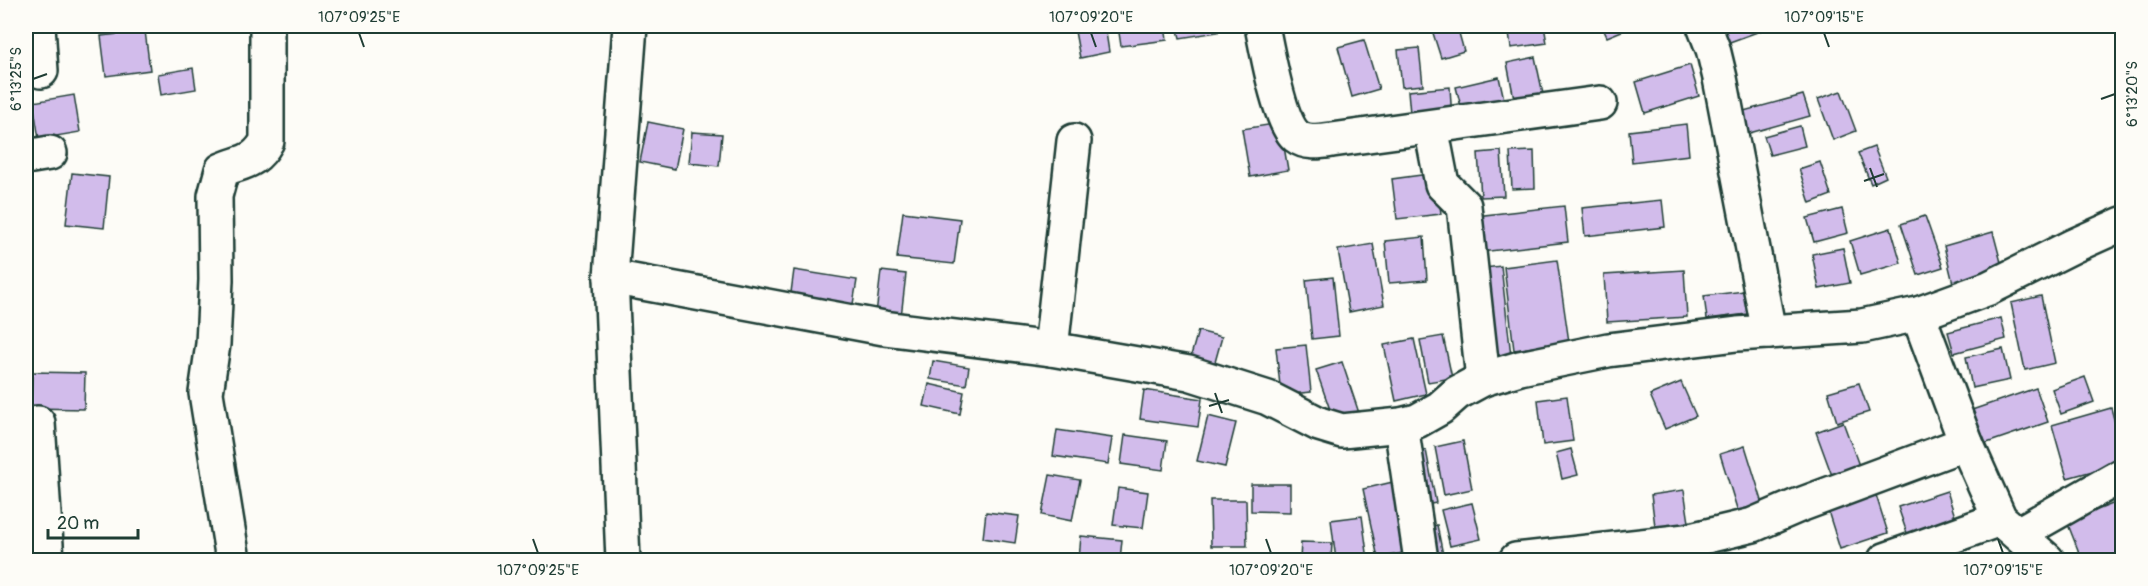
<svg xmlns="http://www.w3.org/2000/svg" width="2148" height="586" font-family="Pangolin,sans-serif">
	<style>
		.building { fill: #d2bceb; stroke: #1f3d34; stroke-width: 1.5 }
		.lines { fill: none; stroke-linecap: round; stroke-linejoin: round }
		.minor-casing { stroke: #1f3d34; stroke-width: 38 }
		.tertiary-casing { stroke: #1f3d34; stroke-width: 38 }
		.minor { stroke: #fdfcf7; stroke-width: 33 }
		.tertiary { stroke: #fdfcf7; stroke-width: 33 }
		.ticks { fill: none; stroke: #1f3d34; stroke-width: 2 }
		.neatline { fill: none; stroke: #1f3d34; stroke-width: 2 }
		.ticks-label { font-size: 15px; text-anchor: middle; fill: #1f3d34 }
	</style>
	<rect width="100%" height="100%" fill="#fdfcf7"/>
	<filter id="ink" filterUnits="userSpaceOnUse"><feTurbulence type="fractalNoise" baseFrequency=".0167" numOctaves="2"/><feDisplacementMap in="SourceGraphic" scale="12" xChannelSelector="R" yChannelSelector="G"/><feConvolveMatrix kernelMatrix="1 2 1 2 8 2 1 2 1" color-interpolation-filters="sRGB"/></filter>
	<g filter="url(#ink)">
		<g class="building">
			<polygon points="1074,26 1105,26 1109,52 1080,58"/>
			<polygon points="1118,26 1165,26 1167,40 1121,46"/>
			<polygon points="1177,26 1217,26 1218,32 1180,38"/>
			<polygon points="1445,26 1457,26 1464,51 1441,58 1432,30"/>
			<polygon points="1508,26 1544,26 1547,43 1511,48"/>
			<polygon points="1602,26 1634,26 1607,37"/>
			<polygon points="1720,26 1758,26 1760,31 1727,43"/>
			<polygon points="145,31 150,70 106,76 101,36"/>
			<polygon points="1364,40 1379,89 1352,97 1338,47"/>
			<polygon points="1419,48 1423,85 1402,87 1398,50"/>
			<polygon points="1535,57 1546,108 1517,114 1507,63"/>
			<polygon points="1690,65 1699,96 1645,113 1636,82"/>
			<polygon points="193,68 196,89 161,95 158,74"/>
			<polygon points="1499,77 1506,108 1464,118 1456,87"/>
			<polygon points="1450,87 1452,120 1411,124 1408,91"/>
			<polygon points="1841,91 1856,131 1833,140 1818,99"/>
			<polygon points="74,95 80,132 39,139 33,102"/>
			<polygon points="1803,95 1810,116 1746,134 1740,112"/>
			<polygon points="648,122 683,129 675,169 640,162"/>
			<polygon points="1280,123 1288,170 1250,177 1242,129"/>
			<polygon points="1686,124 1689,155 1632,162 1629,131"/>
			<polygon points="1800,126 1805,146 1770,155 1764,136"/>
			<polygon points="692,132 722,134 719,166 689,163"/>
			<polygon points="1874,147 1886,177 1871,184 1858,153"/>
			<polygon points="1501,151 1504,196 1481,197 1478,153"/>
			<polygon points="1534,151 1535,188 1512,189 1510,152"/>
			<polygon points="1820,162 1831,195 1810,203 1799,169"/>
			<polygon points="72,173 109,177 104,228 66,224"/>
			<polygon points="1436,173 1441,214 1397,219 1392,179"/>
			<polygon points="1662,200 1665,227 1585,236 1582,208"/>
			<polygon points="1564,206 1568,242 1481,252 1476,216"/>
			<polygon points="1842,209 1848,233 1814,242 1807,218"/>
			<polygon points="903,212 960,219 954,264 897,258"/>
			<polygon points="1925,216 1943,267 1918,275 1901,224"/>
			<polygon points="1891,228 1901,263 1860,275 1850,241"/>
			<polygon points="1993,232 2003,270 1953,283 1944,246"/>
			<polygon points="1424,237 1427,280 1389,283 1385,241"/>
			<polygon points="1373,244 1384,305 1349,312 1338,250"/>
			<polygon points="1843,248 1850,283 1819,289 1812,254"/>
			<polygon points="1557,260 1569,342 1514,350 1504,267"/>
			<polygon points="1501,266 1511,356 1486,356 1476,269"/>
			<polygon points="794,270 857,280 852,310 790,300"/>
			<polygon points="1684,270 1687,317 1607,322 1604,275"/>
			<polygon points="881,271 906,274 901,317 876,314"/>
			<polygon points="1333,277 1339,336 1312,339 1306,280"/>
			<polygon points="1744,291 1747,314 1707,319 1704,296"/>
			<polygon points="2041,296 2055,363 2025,370 2011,303"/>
			<polygon points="2001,318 2006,339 1954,353 1948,332"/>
			<polygon points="1198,331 1222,337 1212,373 1188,366"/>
			<polygon points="1443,336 1452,378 1428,382 1420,340"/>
			<polygon points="1414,339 1426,394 1396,401 1384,345"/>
			<polygon points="1306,345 1311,392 1281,395 1276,348"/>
			<polygon points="2003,349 2010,380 1972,388 1966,357"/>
			<polygon points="933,361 969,367 966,385 930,379"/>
			<polygon points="1342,362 1359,413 1334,421 1316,370"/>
			<polygon points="32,372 85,373 84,409 31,408"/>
			<polygon points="2085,377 2094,402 2061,414 2052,389"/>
			<polygon points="1681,382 1696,416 1665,429 1650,395"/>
			<polygon points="1859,383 1869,412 1837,422 1828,392"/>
			<polygon points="929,384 964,392 960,414 924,406"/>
			<polygon points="2036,388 2048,422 1981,445 1969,411"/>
			<polygon points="1144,390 1202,399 1198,427 1140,419"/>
			<polygon points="1567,396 1573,441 1543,445 1538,400"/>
			<polygon points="2111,408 2122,449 2122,463 2067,478 2052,425"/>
			<polygon points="1208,416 1236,423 1225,467 1197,461"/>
			<polygon points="1843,422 1861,471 1834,481 1816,432"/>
			<polygon points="1057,430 1112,438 1108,464 1053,456"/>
			<polygon points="1125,435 1167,441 1163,470 1121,464"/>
			<polygon points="1463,441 1472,489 1444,495 1435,447"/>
			<polygon points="1745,446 1764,507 1739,515 1720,454"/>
			<polygon points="1571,449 1578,475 1562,479 1556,453"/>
			<polygon points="1426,450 1436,503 1422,506 1412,453"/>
			<polygon points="1050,475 1080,480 1072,521 1042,515"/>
			<polygon points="1397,481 1413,551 1378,558 1363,489"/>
			<polygon points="1251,484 1290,484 1290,512 1251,511"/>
			<polygon points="1118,488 1148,492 1143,528 1113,525"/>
			<polygon points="1684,490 1690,529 1656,534 1651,495"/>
			<polygon points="1947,491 1957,523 1909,539 1898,507"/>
			<polygon points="1875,492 1888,533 1840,549 1827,508"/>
			<polygon points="1210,500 1246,500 1247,546 1211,546"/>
			<polygon points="2120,501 2122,507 2122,560 2082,560 2067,522"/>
			<polygon points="1472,503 1481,539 1450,546 1441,510"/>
			<polygon points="986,512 1019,516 1015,543 983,538"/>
			<polygon points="1362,516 1368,560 1336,560 1331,520"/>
			<polygon points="1437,525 1444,560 1429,560 1423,528"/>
			<polygon points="1081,536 1122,540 1120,560 1079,559"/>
			<polygon points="1301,542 1332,543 1331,560 1300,560"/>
		</g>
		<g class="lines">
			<g class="minor-casing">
				<g id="minor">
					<polyline points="38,26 41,71"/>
					<path d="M 1262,26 C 1267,50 1279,121 1296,136 C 1306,144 1320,142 1332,140 L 1600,103"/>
					<polyline points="1704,26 1713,49 1720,78 1769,332"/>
					<polyline points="1431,127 1442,184 1464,206 1483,379"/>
					<polyline points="26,157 50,153"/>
					<polyline points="611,277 884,328 1051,349 1189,373 1268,398 1319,424 1342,431 1401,425 1417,421 1440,408 1457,393 1483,379 1520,368 1608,350 1737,334 1862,326 1918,314 1989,288 2073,246 2122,224"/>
					<polyline points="1918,314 1966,443 2000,519 2047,560"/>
					<polyline points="1051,349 1074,141"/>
					<polyline points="38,423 47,560"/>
					<polyline points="1401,425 1421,560"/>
					<polyline points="2018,534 2122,475"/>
					<path d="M 233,560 L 206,393 L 213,344 L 216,280 L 215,196 L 222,170 C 243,161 255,163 267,141 L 267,26"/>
					<polyline points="1516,560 1686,541 1753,525 1797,506 1966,443"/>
					<polyline points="1885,560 2000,519"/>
				</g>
			</g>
			<g class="tertiary-casing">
				<polyline id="tertiary" points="623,560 611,277 630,26"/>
			</g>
			<use href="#minor" class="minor"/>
			<use href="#tertiary" class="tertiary"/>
		</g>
	</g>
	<path class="ticks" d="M 359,33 L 364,47M 1091,33 L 1096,47M 1824,33 L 1829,47M 33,79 L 47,74M 2101,99 L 2115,94M 1870,168 L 1877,187M 1864,181 L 1884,174M 1215,393 L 1222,413M 1209,406 L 1229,400M 533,539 L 538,553M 1266,539 L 1271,553M 1998,539 L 2003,553"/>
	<rect width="2148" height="586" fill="none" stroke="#fdfcf7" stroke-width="66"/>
	<path d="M48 529v9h90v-9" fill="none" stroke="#1f3d34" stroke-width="3"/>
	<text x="57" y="529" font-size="18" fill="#1f3d34" stroke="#fdfcf7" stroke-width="4.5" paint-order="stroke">20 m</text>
	<rect x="33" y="33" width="2082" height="520" class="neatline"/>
	<g class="ticks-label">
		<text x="359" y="22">107°09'25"E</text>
		<text x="1091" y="22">107°09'20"E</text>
		<text x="1824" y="22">107°09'15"E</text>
		<text transform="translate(16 79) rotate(-90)" y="5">6°13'25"S</text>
		<text transform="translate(2132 94) rotate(-90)" y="5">6°13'20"S</text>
		<text x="538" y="575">107°09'25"E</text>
		<text x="1271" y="575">107°09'20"E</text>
		<text x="2003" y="575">107°09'15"E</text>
	</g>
</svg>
